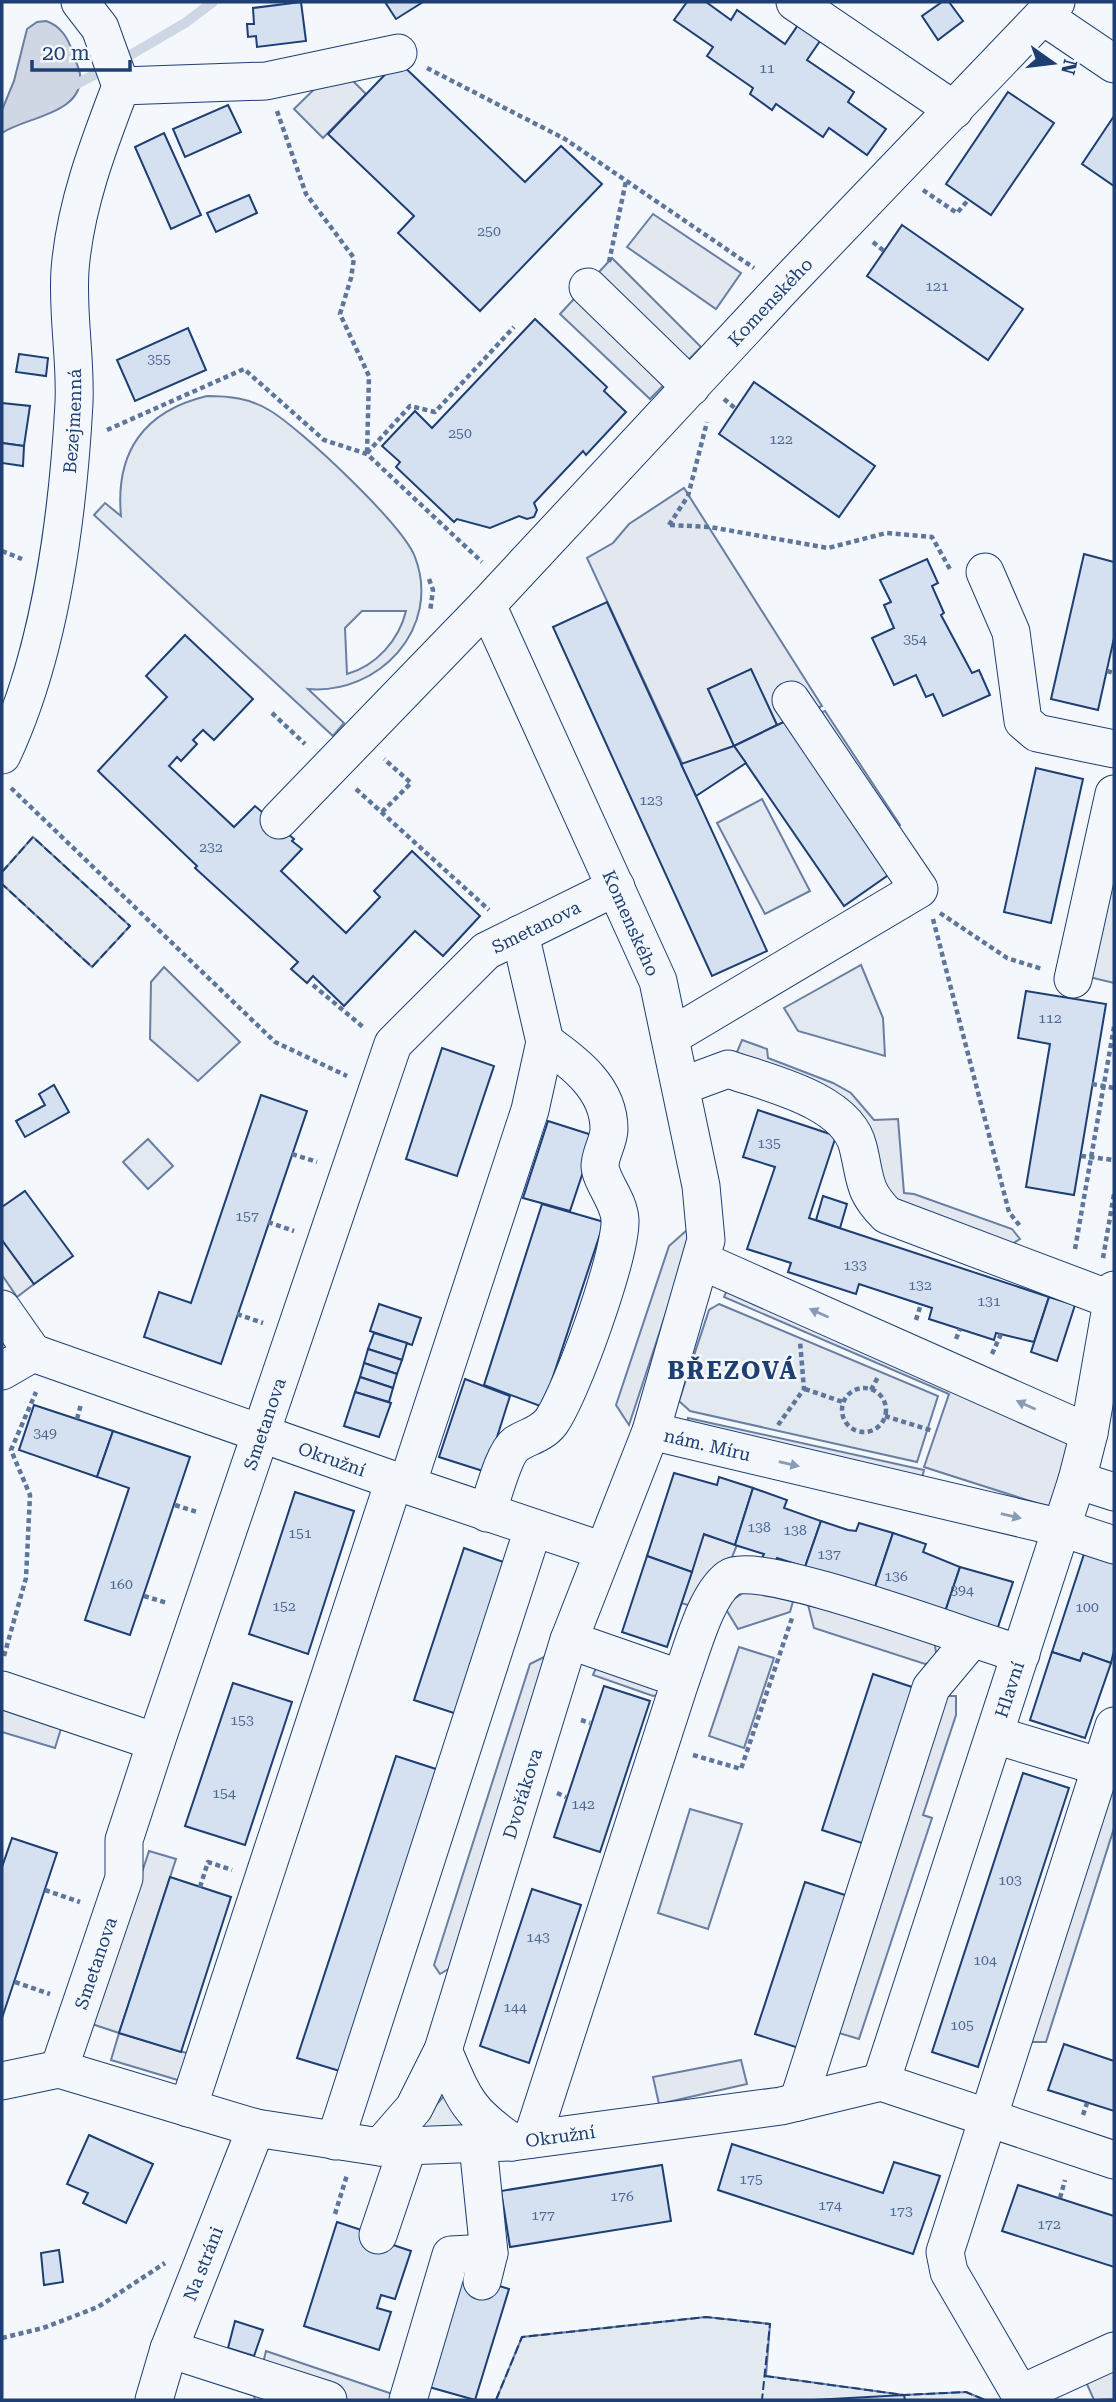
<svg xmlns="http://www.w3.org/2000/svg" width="1116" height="2402" font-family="'Roboto Serif',serif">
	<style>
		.green { fill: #e3e9f0; stroke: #687fa3; stroke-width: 2; fill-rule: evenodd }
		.parking { fill: #e3e8f0; stroke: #687fa3; stroke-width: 2 }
		.water { fill: #cfd7e4; stroke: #687fa3; stroke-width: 2 }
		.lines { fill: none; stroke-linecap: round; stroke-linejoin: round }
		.stream { stroke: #cfd7e4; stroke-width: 10 }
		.building { fill: #d5e0f0; stroke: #1d3f73; stroke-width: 2 }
		.minor-casing { stroke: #1d3f73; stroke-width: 39 }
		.path { stroke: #5e769c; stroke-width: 4.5; stroke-dasharray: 5 3.5; stroke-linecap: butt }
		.minor { stroke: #f4f7fb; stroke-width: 37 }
		.fence { stroke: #1d3f73; stroke-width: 2; stroke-dasharray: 9 3.5; stroke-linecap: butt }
		.oneway { fill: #889bb7 }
		.labels { text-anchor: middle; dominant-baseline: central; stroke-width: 5; stroke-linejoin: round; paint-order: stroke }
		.number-label { font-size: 14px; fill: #4b6792 }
		.street-label { font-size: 18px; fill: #1d3f73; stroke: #f4f7fb }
		.district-label { font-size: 24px; font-weight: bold; letter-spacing: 2px; fill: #1d3f73; stroke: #f4f7fb }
	</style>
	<rect width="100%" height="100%" fill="#f4f7fb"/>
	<g class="green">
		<path d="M 207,396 C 229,396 249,398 269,410 C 300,428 403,525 415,557 C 442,628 379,695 308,689 L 344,723 L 333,736 L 94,515 L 105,503 L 121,516 C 115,452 144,411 207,396 ZM 362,611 L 406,611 C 399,640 376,666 347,674 L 345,628 Z"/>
		<polygon points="762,799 810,891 765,914 717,823"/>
		<polygon points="33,837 130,926 92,967 2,884 2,872"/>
		<polygon points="861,965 883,1018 885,1056 798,1031 784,1008"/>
		<polygon points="164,967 240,1042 198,1081 150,1039 151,982"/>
		<polygon points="148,1139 173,1166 148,1189 123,1162"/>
		<polygon points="719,1304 938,1396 917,1462 690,1411 679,1401 709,1310"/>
		<polygon points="739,1647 774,1658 744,1748 709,1736"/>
		<polygon points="690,1809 742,1824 708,1929 658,1913"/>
		<polygon points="444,2096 476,2133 409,2135"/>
		<polygon points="706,2317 770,2324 766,2376 904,2395 966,2392 985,2400 496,2400 522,2337"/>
	</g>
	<g class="parking">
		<polygon points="338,66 366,94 323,138 294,109"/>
		<polygon points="653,214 741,273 716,309 627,247"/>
		<polygon points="612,258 701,347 650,399 560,314"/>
		<polygon points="684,488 822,706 777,725 751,670 708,689 734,746 683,765 587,558 613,543 629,524"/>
		<polygon points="825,711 900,825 888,833 810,717"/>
		<polygon points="1114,844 1114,983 1085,976"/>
		<polygon points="742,1040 767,1049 768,1058 833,1083 851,1093 874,1120 898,1119 904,1193 914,1194 1012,1229 1020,1239 1001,1251 897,1209 865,1150 735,1057"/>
		<polygon points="687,1230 692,1234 629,1425 616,1405 669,1246"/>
		<polygon points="2,1240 34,1284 17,1297 2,1275"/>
		<polygon points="730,1283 1071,1439 1052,1508 924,1467 949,1394 724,1297"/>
		<polygon points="688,1418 924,1470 921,1482 686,1431"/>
		<polygon points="702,1534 737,1545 710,1611 681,1603"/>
		<polygon points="750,1588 796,1591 790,1612 738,1629 724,1606"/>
		<polygon points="806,1597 934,1638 937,1660 925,1664 814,1628"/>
		<polygon points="558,1650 457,1964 440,1974 434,1965 530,1664"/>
		<polygon points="598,1663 641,1677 663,1694 653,1696 593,1675"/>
		<polygon points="937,1696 956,1696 956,1715 923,1815 932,1818 859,2039 829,2030"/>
		<polygon points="2,1700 64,1719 55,1748 2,1732"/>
		<polygon points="1114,1757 1114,1828 1046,2042 1019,2042"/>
		<polygon points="149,1851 176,1859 119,2033 190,2054 181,2081 111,2060 119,2033 92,2024"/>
		<polygon points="741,2060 747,2084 659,2104 653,2077"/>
		<polygon points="266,2351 410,2400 254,2400"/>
		<polygon points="1114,2359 1114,2399 1094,2400 1082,2373"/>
	</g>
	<path class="water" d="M 46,21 C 61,26 68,38 73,53 C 75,60 79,68 80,74 C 85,114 25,117 2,133 L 2,110 L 14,81 L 27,29 L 37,22 Z"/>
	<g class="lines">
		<g class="stream">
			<polyline points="120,61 185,23 213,2"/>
			<polyline points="67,89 107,68"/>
		</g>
	</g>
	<g class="building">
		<polygon points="301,2 306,41 257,47 256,36 248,37 247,24 254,24 253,8"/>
		<polygon points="385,2 423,2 396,19"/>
		<polygon points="687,2 706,2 731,20 737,10 785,44 798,25 820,41 807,60 854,92 848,102 886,129 867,155 829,128 823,137 776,104 772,110 750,94 753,88 707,56 713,47 674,20"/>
		<polygon points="942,2 949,2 963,21 938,40 922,16"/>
		<polygon points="398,61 525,182 561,146 602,184 480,311 398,233 414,216 328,134"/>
		<polygon points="1008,92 1054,123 991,215 946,184"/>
		<polygon points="228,105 241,132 185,157 173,129"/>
		<polygon points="1114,116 1114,186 1082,164"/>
		<polygon points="164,133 201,215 171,229 135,147"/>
		<polygon points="249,195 257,213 216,232 207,213"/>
		<polygon points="902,225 1023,309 988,360 867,276"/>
		<polygon points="535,319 607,387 604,391 626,412 586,455 583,451 534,503 537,510 534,517 527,519 519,516 490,528 457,519 454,522 396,467 400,462 382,446 415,411 432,428"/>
		<polygon points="188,328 206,370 135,401 117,360"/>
		<polygon points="19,354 48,358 46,376 16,372"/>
		<polygon points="754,382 875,466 839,517 719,434"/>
		<polygon points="2,403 30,406 24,446 2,443"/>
		<polygon points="2,443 24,446 23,466 2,463"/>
		<polygon points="1084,554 1114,562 1114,638 1098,710 1051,699"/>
		<polygon points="927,559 938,583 932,586 944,613 941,615 972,673 979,670 990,695 943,716 933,694 926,697 916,675 894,685 872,638 894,628 884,605 891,602 880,580"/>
		<polygon points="607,602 767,951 712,976 553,627"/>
		<polygon points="185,635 253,699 214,740 203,730 193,740 197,744 181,761 177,757 169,766 234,827 255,806 294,839 292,841 302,849 281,871 346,933 380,897 374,891 412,851 480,916 443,956 415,931 344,1006 313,976 307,983 291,969 298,962 195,868 197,866 98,771 167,697 146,676"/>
		<polygon points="751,669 777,725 734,746 708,689"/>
		<polygon points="792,718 897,869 844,906 734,746"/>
		<polygon points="734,746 746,763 696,796 681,764"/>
		<polygon points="1036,768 1083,779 1051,923 1004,912"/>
		<polygon points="1026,991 1106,1004 1074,1195 1026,1187 1050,1044 1018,1038"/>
		<polygon points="442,1048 494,1066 457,1176 406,1159"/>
		<polygon points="54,1085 69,1112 25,1137 16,1121 45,1105 39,1094"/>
		<polygon points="261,1095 307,1111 221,1364 144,1337 159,1292 191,1303"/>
		<polygon points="758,1110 836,1136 809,1218 1049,1297 1034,1342 996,1333 994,1340 960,1329 929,1319 932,1308 859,1284 856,1294 788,1272 791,1263 747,1249 775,1167 743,1157"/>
		<polygon points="548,1121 595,1136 570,1211 523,1198"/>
		<polygon points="25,1191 73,1256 34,1284 2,1240 2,1207"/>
		<polygon points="823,1196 847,1204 840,1228 816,1220"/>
		<polygon points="542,1204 604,1222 543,1407 484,1385"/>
		<polygon points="1049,1297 1075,1305 1057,1361 1031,1352"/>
		<polygon points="379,1304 421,1318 412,1345 370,1331"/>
		<polygon points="374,1333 407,1343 402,1360 368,1349"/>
		<polygon points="368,1349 402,1360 397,1374 364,1363"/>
		<polygon points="364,1363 397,1374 393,1388 360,1377"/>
		<polygon points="360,1377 393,1388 389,1402 355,1392"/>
		<polygon points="465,1379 510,1396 486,1472 439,1457"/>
		<polygon points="355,1392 391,1403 379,1437 344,1426"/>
		<polygon points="34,1405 113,1431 97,1477 19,1450"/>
		<polygon points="113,1431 190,1457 130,1635 85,1620 129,1488 97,1477"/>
		<polygon points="674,1473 717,1485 719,1477 753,1488 735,1545 704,1534 692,1572 647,1556"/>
		<polygon points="753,1488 787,1500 784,1508 821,1521 805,1567 777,1558 775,1562 762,1558 764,1554 735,1545"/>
		<polygon points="295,1492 354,1511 308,1654 249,1634"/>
		<polygon points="821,1521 848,1530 856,1531 859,1523 893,1533 874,1590 805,1567"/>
		<polygon points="893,1533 926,1544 923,1552 960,1567 942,1621 874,1590"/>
		<polygon points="464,1548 509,1564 460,1715 414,1700"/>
		<polygon points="1085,1551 1114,1561 1114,1651 1111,1663 1083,1653 1080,1661 1052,1652"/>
		<polygon points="647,1556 692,1572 667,1647 622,1632"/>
		<polygon points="960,1567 1013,1582 997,1630 945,1612"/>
		<polygon points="1052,1652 1080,1661 1083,1653 1111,1663 1085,1738 1030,1720"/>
		<polygon points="873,1674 918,1689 868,1845 822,1830"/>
		<polygon points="233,1683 292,1702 245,1845 185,1826"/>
		<polygon points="604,1686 650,1701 600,1852 554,1837"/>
		<polygon points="396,1756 442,1771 343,2072 297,2058"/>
		<polygon points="1023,1773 1069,1788 978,2067 932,2052"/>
		<polygon points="12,1838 57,1853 2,2018 2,1867"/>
		<polygon points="170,1877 231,1897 181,2052 119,2033"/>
		<polygon points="805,1882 851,1897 802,2049 755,2034"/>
		<polygon points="532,1889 581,1905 529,2063 480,2046"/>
		<polygon points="1064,2044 1114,2061 1114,2111 1048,2090"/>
		<polygon points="89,2135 153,2164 126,2223 83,2203 88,2193 67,2184"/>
		<polygon points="732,2144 883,2193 894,2162 940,2176 913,2254 718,2190"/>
		<polygon points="662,2165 671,2221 510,2247 501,2191"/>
		<polygon points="1018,2185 1114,2216 1114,2267 1002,2231"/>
		<polygon points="337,2222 389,2239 387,2243 411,2251 395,2299 381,2295 377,2308 391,2312 379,2350 304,2326"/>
		<polygon points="59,2250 63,2282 44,2285 41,2253"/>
		<polygon points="458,2273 509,2289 475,2400 422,2385"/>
		<polygon points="235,2321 263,2330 254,2356 228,2348"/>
		<polygon points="904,2395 905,2400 813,2400"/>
	</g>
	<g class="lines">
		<g class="minor-casing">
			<g id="minor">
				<polyline points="795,2 954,110"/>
				<polyline points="1043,16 1114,64"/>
				<polyline points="121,86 266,81 398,53"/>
				<polyline points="588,287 691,387"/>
				<polyline points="985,572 1011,632 1023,721 1037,733 1114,749"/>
				<path id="s1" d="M 2,755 C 50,653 68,515 74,403 C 76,359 67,314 70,270 C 75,206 98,146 121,86 L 100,28 L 80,2"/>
				<path id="s2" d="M 279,820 L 487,605 L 784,286 L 1056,2"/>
				<polyline points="1073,979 1114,794"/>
				<polyline points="670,1037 919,889 791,700"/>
				<path d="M 682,1086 L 728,1069 C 768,1083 847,1100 858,1147 C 866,1179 862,1190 887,1215 L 1112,1300"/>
				<polyline points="702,1261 1089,1433"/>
				<path id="s3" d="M 2,1309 L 33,1353 L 407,1485 L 603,1551"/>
				<polyline points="2,1371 33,1353"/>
				<path id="s4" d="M 651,1431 L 1062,1528 L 1114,1545"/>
				<polyline points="1077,1480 1114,1492"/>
				<polyline points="407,1485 530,1110 545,1042 520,934"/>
				<path d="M 487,1513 C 493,1497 503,1454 516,1444 C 528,1436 541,1435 551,1422 C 572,1392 621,1255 620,1220 C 619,1200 601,1182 600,1166 C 600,1154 609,1141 609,1129 C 609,1089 575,1063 545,1042"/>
				<polyline points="569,1640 681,1679"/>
				<polyline points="2,1690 156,1742"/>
				<polyline points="1114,1726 945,2252 949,2272 1020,2394 1114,2351"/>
				<polyline points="995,1735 1101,1767"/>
				<path d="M 443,2050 C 464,2099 467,2111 512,2142"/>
				<path id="s5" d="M 59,2069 L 124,1878 L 124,1840 L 156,1742 L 393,1044 L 486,951 L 616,887"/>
				<path id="s6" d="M 2,2081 L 59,2069 L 256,2128 L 380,2147 L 512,2142 L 781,2106 L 881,2082 L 1114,2160"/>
				<path id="s7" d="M 881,2082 L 1077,1480 L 1089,1433 L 1114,1290"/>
				<polyline points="798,2102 931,1688 971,1640"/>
				<polyline points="188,2108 394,1481"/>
				<path d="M 532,2139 L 681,1679 C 692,1650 705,1596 729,1578 C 756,1557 977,1642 1021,1654"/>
				<polyline points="335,2141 533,1529"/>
				<polyline points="478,2145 489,2253 482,2281"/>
				<path id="s8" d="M 380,2147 L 414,2108 L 443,2050 L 569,1640 L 651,1431 L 706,1240 L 701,1186 L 658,981 L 487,605"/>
				<polyline points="378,2235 408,2146"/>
				<polyline points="169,2349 328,2400"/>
				<path id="s9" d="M 154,2400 L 169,2349 L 256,2128"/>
				<polyline points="408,2400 451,2255 489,2253"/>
			</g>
		</g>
		<g class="path">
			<polyline points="427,68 565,139 754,268"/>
			<polyline points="277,111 306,194 354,258 351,278 340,314 369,376 367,454"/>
			<polyline points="923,190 957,213 969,199"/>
			<polyline points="873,242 884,251"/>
			<polyline points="609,262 626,181"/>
			<polyline points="724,399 736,409"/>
			<polyline points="107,430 244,369 324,440 367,454 482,562"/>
			<polyline points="367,453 410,406 435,412 514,327"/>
			<polyline points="669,525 688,496 707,422"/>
			<polyline points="670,525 710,527 828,548 886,533 932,537 951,571"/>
			<polyline points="2,551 22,559"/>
			<polyline points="429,579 433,590 430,612"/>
			<polyline points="1107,671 1114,673"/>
			<polyline points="272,713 305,744"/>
			<polyline points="11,788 275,1042 347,1076"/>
			<polyline points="356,789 489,910"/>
			<polyline points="382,812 411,783 384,759"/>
			<polyline points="940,913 1007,958 1042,969"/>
			<polyline points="933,919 1009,1212 1020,1226"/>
			<polyline points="313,985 363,1027"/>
			<polyline points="1092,1084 1114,1088"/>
			<polyline points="292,1154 317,1162"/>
			<polyline points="1081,1156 1114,1160"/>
			<polyline points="268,1222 294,1231"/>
			<polyline points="1075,1249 1114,1027"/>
			<polyline points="1103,1258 1114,1194"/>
			<polyline points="237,1314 263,1323"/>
			<polyline points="916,1320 921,1304"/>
			<polyline points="956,1339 960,1329"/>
			<polyline points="992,1354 1001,1334"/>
			<circle cx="864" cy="1410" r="22"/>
			<polyline points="805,1389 843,1402"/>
			<polyline points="871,1390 879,1375"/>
			<polyline points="885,1416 933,1431"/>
			<polyline points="77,1419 81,1404"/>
			<polyline points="778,1425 804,1389 800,1341"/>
			<polyline points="175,1505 197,1512"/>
			<polyline points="144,1596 167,1603"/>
			<polyline points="4,1656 26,1578 30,1495 11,1450 36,1392"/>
			<polyline points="581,1720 590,1723"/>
			<polyline points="693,1755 741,1769 792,1618"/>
			<polyline points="557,1793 566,1797"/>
			<polyline points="200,1887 208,1862 232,1870"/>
			<polyline points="45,1890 80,1902"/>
			<polyline points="15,1982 50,1994"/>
			<polyline points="1083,2115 1087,2103"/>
			<polyline points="1060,2198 1065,2180"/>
			<polyline points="335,2214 347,2175"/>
			<polyline points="2,2338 43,2328 98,2307 165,2263"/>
		</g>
		<use href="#minor" class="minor"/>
		<g class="fence">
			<polyline points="2,872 33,837 130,926 92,967 2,884"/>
			<polyline points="765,2376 904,2395 966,2392 985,2400"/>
			<polyline points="496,2400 522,2337 706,2317 770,2324 762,2400"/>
		</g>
	</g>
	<defs><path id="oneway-solid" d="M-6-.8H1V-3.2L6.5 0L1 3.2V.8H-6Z" transform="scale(1.75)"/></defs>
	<g class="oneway">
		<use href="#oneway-solid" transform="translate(819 1313) rotate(-156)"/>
		<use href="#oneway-solid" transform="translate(1026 1405) rotate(-156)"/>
		<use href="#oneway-solid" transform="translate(789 1464) rotate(13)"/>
		<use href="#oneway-solid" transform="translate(1011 1516) rotate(13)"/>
	</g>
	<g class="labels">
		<g class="number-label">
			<text x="767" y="68">11</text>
			<text x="489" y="231">250</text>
			<text x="937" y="286">121</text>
			<text x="159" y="359">355</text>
			<text x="460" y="433">250</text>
			<text x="781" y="439">122</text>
			<text x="915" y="639">354</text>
			<text x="651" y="800">123</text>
			<text x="211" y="847">232</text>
			<text x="1050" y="1018">112</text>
			<text x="769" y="1143">135</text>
			<text x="247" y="1216">157</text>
			<text x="855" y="1265">133</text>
			<text x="920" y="1285">132</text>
			<text x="989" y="1301">131</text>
			<text x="45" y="1433">349</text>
			<text x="759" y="1527">138</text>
			<text x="795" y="1530">138</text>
			<text x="300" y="1533">151</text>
			<text x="829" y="1554">137</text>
			<text x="896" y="1576">136</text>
			<text x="121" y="1584">160</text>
			<text x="962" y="1590">394</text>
			<text x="284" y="1606">152</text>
			<text x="1087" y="1607">100</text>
			<text x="242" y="1720">153</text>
			<text x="224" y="1793">154</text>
			<text x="583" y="1804">142</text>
			<text x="1010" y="1880">103</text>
			<text x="538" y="1937">143</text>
			<text x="985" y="1960">104</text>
			<text x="515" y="2007">144</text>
			<text x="962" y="2025">105</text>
			<text x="751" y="2179">175</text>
			<text x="622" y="2196">176</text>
			<text x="830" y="2205">174</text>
			<text x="901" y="2211">173</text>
			<text x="543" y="2215">177</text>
			<text x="1049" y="2224">172</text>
		</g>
		<g class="street-label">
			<text stroke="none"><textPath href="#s2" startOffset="714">Komenského</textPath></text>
			<text stroke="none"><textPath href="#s1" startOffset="343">Bezejmenná</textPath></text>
			<text transform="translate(631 923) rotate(66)">Komenského</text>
			<text stroke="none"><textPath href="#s5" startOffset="1267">Smetanova</textPath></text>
			<text stroke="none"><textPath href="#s5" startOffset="679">Smetanova</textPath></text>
			<text stroke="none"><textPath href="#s4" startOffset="58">nám. Míru</textPath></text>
			<text stroke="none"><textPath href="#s3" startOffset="371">Okružní</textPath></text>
			<text stroke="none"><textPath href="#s7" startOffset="413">Hlavní</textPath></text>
			<text stroke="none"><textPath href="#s8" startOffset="385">Dvořákova</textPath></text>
			<text stroke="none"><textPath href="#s5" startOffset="112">Smetanova</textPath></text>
			<text stroke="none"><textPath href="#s6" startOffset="570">Okružní</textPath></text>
			<text stroke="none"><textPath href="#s9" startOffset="145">Na stráni</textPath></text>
		</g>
		<g class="district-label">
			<text x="733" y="1371">BŘEZOVÁ</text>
		</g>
	</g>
	<rect width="1116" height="2402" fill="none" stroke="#1d3f73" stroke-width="7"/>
	<g transform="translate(1053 63) rotate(104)" stroke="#f4f7fb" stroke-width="5" paint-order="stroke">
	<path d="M0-5L12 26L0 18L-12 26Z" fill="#1d3f73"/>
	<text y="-10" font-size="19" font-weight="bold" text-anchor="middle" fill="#1d3f73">N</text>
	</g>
	<path d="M32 60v10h98v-10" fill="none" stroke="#1d3f73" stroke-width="3.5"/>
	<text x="42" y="60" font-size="21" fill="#1d3f73" stroke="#f4f7fb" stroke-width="5" paint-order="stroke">20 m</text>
</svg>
